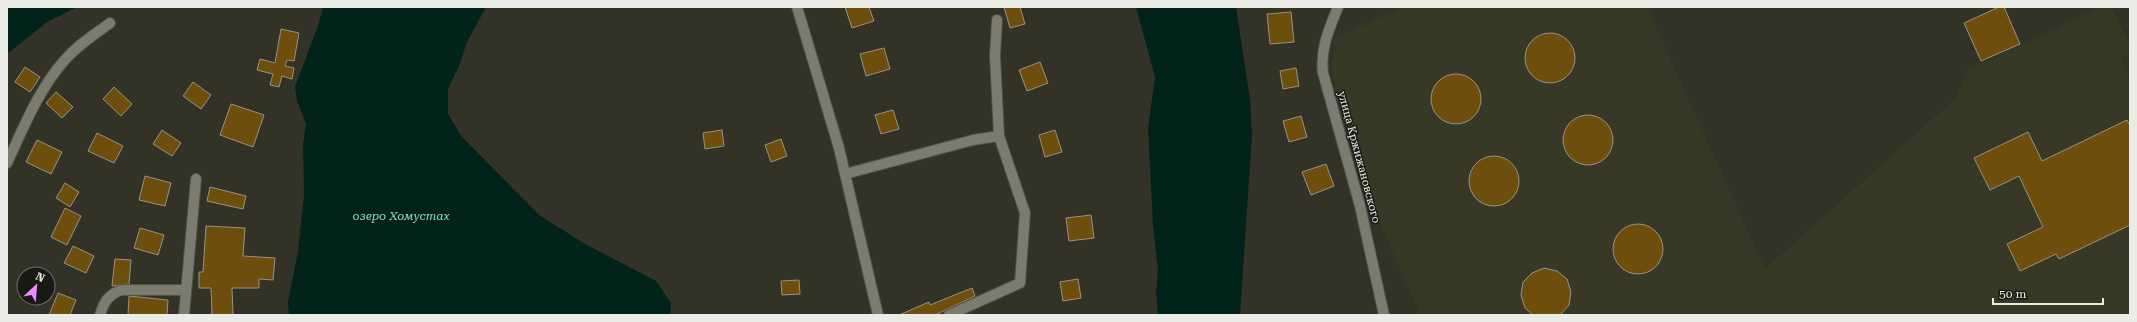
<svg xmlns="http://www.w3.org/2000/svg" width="2137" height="322" font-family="'Roboto Serif',serif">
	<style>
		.built { fill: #373826 }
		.water { fill: #012319 }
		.building { fill: #6e4e0c; stroke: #999285 }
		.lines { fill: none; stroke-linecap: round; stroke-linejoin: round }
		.minor-casing { stroke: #505147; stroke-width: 12 }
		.minor { stroke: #7b7c6f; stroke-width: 10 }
		.labels { text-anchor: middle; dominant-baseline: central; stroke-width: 3; stroke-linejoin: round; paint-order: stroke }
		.street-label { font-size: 11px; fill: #ebece5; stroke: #191a14 }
		.water-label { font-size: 12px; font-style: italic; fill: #61f1c5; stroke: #191a14 }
	</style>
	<rect width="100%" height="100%" fill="#323227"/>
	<polygon class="built" points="1402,7 1647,7 1765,269 1956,98 1967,70 2101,7 2111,7 2130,43 2130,52 2121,59 2130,80 2130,315 1421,315 1362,184 1332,70 1335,38"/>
	<g class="water">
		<polygon points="7,7 77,7 47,22 7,54"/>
		<polygon points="323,7 486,7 467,42 459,66 448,89 448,114 462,137 539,215 585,244 656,281 671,303 670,315 289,315 288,302 298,251 304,195 303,144 306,124 297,101 295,87 318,26"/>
		<polygon points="1136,7 1236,7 1250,100 1252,134 1240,315 1158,315 1156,293 1158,271 1153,225 1148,128 1155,77"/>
	</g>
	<g class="building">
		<polygon points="845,7 869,7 874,21 852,28"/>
		<polygon points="1004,7 1020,7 1025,24 1010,28"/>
		<polygon points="1999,7 2004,7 2020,44 1981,61 1964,23"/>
		<polygon points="1291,12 1294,42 1270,44 1267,14"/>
		<polygon points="281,29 299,33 294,61 287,60 285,66 294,68 292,79 282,76 279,87 270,85 273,74 257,70 260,59 275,63"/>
		<circle cx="1550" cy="58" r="25"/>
		<polygon points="884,48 890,69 866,76 860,54"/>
		<polygon points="1040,62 1048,83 1027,91 1019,70"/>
		<polygon points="25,67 40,77 30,92 15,82"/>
		<polygon points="1296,68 1299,86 1283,89 1280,71"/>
		<circle cx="1456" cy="99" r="25"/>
		<polygon points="193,82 211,95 201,109 183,96"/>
		<polygon points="114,87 132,104 121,116 103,99"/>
		<polygon points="56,92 73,107 62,118 46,103"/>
		<polygon points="231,104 264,115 253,147 220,135"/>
		<polygon points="893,110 899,129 881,134 875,115"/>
		<circle cx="1588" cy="140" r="25"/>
		<polygon points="1301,116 1307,137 1289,142 1283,121"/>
		<polygon points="2127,120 2130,126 2130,225 2059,259 2056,254 2020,271 2007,244 2043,227 2019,176 1990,190 1974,158 2028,132 2042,161"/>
		<polygon points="162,130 181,143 172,156 153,144"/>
		<polygon points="722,130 724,146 705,149 703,133"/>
		<polygon points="1055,130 1062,152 1045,157 1039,135"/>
		<polygon points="97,133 123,146 114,163 88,151"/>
		<polygon points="781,139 787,156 771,162 765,145"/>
		<polygon points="37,140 62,152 51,174 26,162"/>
		<circle cx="1494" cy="181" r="25"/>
		<polygon points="1326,164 1334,186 1311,195 1302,172"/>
		<polygon points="145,176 171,183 165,206 139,200"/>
		<polygon points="65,183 79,192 70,207 56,198"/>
		<polygon points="210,187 246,196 243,209 207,201"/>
		<polygon points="65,208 81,216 67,245 51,237"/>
		<polygon points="1091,215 1094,238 1069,241 1066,218"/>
		<circle cx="1638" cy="249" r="25"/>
		<polygon points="206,226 245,228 243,256 275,258 273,280 259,279 259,288 232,288 233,315 212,315 211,288 199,288 199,272 203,272"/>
		<polygon points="140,228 164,235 158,255 134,248"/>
		<polygon points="73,246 94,256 86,273 64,263"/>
		<polygon points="115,259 131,260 129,284 112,286"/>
		<polygon points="1544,268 1557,271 1567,279 1571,292 1569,305 1560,315 1533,315 1525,308 1521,295 1523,282 1532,273"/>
		<polygon points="1078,279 1081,298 1063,301 1060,282"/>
		<polygon points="799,280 800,294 782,295 781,281"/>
		<polygon points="972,288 975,296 935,315 899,315 929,302 930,305"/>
		<polygon points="58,293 76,300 70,315 49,315"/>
		<polygon points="129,296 168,300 167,315 128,315"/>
	</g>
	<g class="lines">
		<g class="minor-casing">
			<g id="minor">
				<polyline points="797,7 839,148 878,315"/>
				<path d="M 1338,7 C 1329,29 1320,49 1323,73 L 1360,206 L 1384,315"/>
				<path d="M 7,163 C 23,129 38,91 63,62 C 76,46 94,35 110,23"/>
				<polyline points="845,174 973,140 999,136"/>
				<path d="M 100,315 C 104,302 108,295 121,290 L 186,290"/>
				<polyline points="184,315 196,179"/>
				<polyline points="949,315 1020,283 1025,213 999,136 995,56 997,20"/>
			</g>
		</g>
		<use href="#minor" class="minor"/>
	</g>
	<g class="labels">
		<g class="street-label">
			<text transform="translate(1359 157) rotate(75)">улица Кржижановского</text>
		</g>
		<g class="water-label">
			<text x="401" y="216">озеро Хомустах</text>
		</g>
	</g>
	<rect width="2137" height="322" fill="none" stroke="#ebece5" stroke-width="16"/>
	<g transform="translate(36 286) rotate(26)"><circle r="19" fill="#191a14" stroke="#6d6e68"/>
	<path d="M0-3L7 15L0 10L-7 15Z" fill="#e98efe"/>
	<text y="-6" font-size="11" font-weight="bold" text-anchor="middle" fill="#ebece5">N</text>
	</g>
	<path d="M1993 298v6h110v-6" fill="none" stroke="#ebece5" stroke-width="2"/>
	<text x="1999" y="298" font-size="12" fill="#ebece5" stroke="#191a14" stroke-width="3" paint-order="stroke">50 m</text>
</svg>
